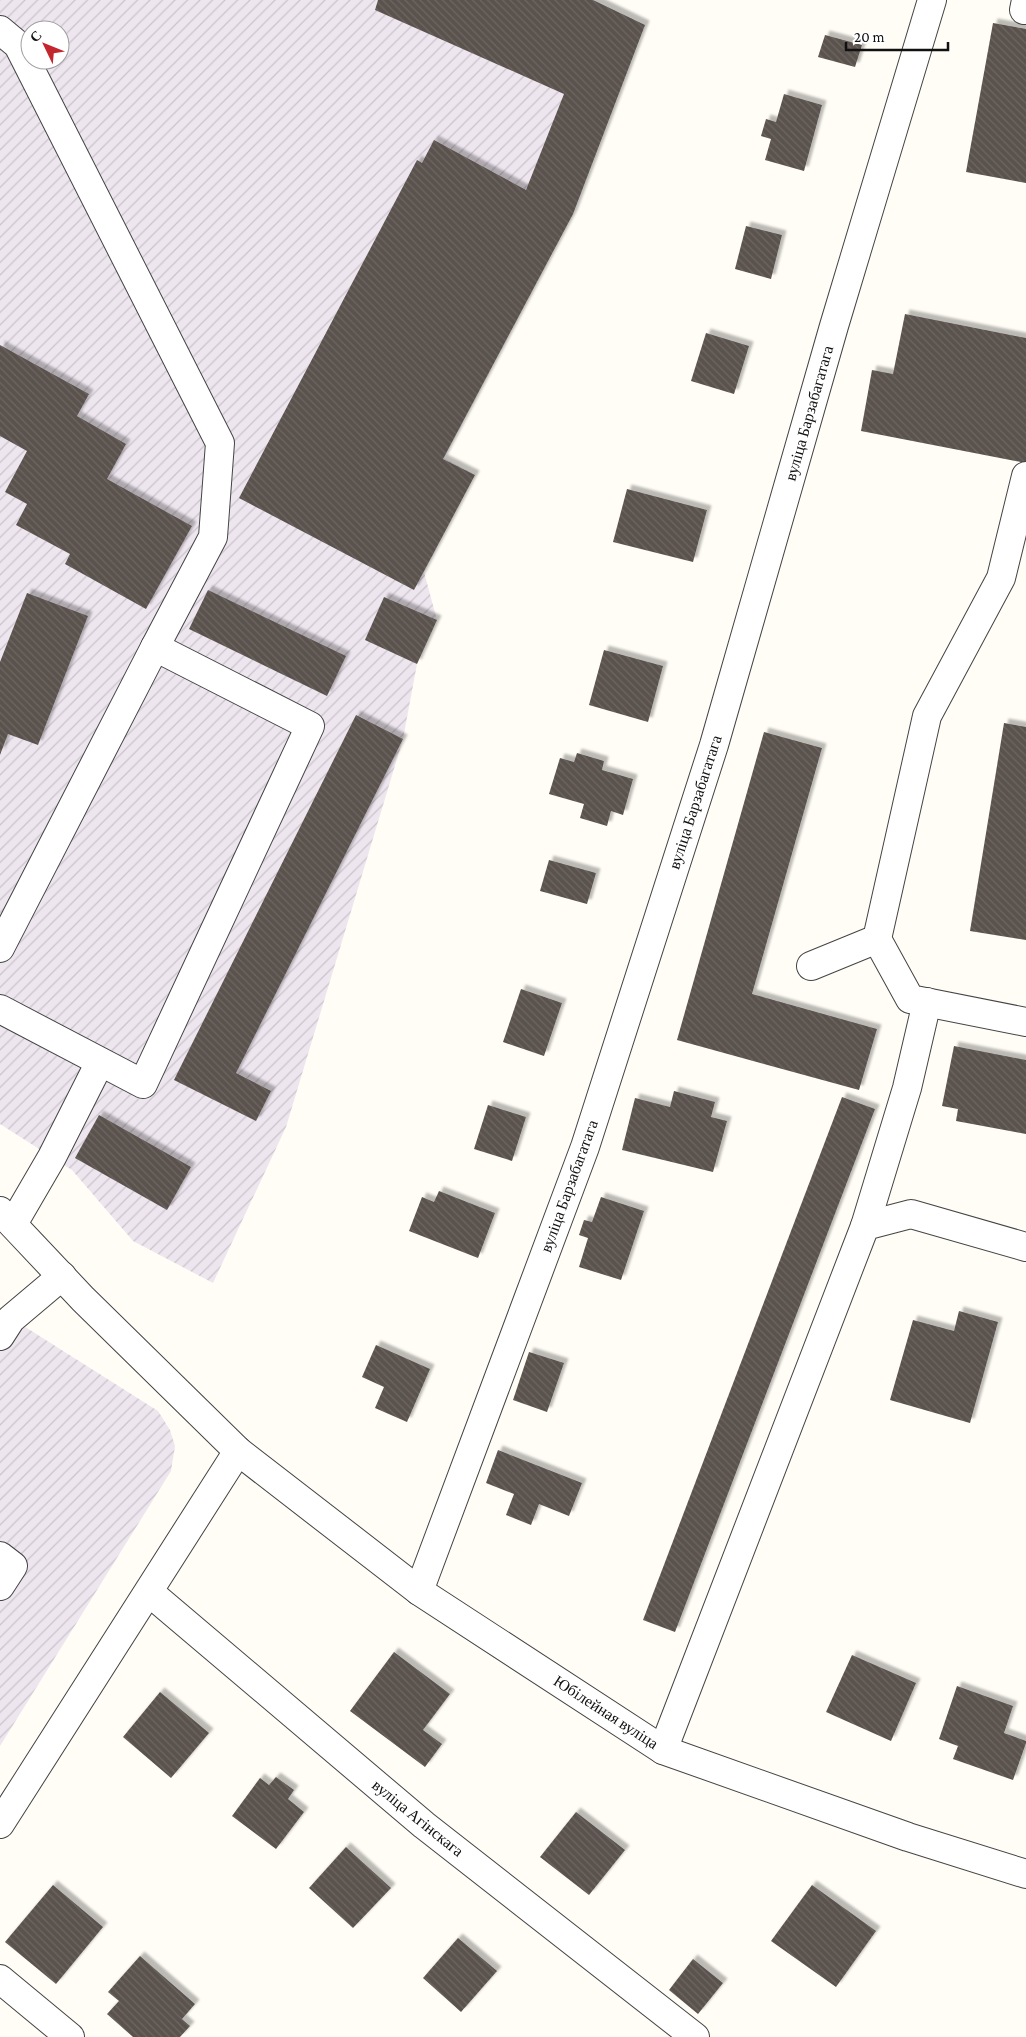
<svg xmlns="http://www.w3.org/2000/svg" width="1026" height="2037" font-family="'Crimson Pro',serif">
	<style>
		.industrial { fill: url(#industrial-furrows); fill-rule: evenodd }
		.building { fill: url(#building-back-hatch); filter: url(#shadow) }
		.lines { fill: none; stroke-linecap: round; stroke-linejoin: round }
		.minor-casing { stroke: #444; stroke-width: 30 }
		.minor { stroke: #fff; stroke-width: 28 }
		.labels { text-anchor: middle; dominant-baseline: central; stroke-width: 5; stroke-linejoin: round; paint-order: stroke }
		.street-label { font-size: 16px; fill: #111; stroke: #fff }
	</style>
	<defs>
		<pattern id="industrial-furrows" width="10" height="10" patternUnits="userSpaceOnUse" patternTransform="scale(1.25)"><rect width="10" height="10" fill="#eee6ef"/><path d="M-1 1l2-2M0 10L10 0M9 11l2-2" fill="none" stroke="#cbc4cc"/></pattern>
		<pattern id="building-back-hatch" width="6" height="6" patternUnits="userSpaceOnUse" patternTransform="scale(1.25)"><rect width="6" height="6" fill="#5a524d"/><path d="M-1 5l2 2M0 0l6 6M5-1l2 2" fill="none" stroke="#6d6662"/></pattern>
		<filter id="shadow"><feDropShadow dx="4.5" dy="-4.5" stdDeviation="1" flood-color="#0004"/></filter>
	</defs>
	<rect width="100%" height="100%" fill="#fffdf5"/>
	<g class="industrial">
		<path d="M 0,0 L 593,0 L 645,25 L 573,214 L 444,458 L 475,475 L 424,572 L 437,620 L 417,664 L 403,739 L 286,1127 L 213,1283 L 133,1241 L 72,1170 L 0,1124 ZM 30,30 L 60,30 L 60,60 L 30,60 Z"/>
		<polygon points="0,1311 158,1411 170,1430 175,1446 171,1471 0,1746"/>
	</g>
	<g class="building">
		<polygon points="378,0 593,0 645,25 573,214 443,459 475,475 414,590 239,498 417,160 422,163 434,140 526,190 564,94 375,10"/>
		<polygon points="993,23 1026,29 1026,183 966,172"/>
		<polygon points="825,35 862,45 855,67 818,57"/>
		<polygon points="784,94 822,105 804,171 765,160 771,139 761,136 766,119 776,122"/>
		<polygon points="746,226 782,235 771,279 735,269"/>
		<polygon points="905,314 1026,338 1026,463 861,431 872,370 893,374"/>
		<polygon points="706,333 749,346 734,394 691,381"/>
		<polygon points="0,345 89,394 77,416 126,444 107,479 192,526 146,609 65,564 70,554 16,525 27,504 5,492 27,451 0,436"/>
		<polygon points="627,489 707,510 693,562 613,542"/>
		<polygon points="208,590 346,656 327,696 189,629"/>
		<polygon points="27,593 88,616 38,745 8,734 0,755 0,662"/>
		<polygon points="384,597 437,620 417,664 365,640"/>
		<polygon points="604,650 663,666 648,722 589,705"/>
		<polygon points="356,715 403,739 236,1073 271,1091 256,1121 174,1080"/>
		<polygon points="1004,723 1026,727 1026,940 970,931"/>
		<polygon points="764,732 822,748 752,994 877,1029 859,1090 677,1040"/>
		<polygon points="577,753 604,761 602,770 633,779 623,815 611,811 607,826 580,818 584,804 549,794 560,758 574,762"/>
		<polygon points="549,860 596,873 587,904 540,891"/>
		<polygon points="521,989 562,1003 544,1056 503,1042"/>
		<polygon points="954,1046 1026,1060 1026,1134 956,1121 958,1109 942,1106"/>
		<polygon points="674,1091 715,1102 711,1117 727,1121 713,1172 622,1150 635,1098 670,1107"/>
		<polygon points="842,1097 875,1109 675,1632 643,1620"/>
		<polygon points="488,1105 526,1117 512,1161 474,1149"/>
		<polygon points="99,1115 191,1167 167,1210 75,1158"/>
		<polygon points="439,1191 495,1213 478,1258 409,1231 422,1197 434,1202"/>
		<polygon points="601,1197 644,1211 621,1280 579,1267 588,1238 579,1235 584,1220 592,1222"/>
		<polygon points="959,1311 998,1322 970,1423 890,1400 913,1320 954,1331"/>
		<polygon points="376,1345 430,1369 407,1422 375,1408 384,1387 362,1377"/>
		<polygon points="529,1352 564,1363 547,1412 513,1400"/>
		<polygon points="498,1450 582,1483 569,1516 539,1504 531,1525 506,1515 514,1494 486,1483"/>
		<polygon points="394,1652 450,1694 423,1730 442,1744 425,1767 350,1711"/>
		<polygon points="852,1655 916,1683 891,1741 826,1712"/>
		<polygon points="957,1686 1013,1706 1004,1733 1026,1741 1026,1743 1013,1780 953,1759 958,1746 939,1739"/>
		<polygon points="160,1692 209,1733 171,1778 123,1737"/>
		<polygon points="276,1777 294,1790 288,1799 304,1812 276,1849 232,1816 260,1778 269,1785"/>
		<polygon points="576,1812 625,1850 589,1895 540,1857"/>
		<polygon points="346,1847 391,1888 353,1928 309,1888"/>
		<polygon points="53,1885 103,1927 56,1984 5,1942"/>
		<polygon points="812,1885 876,1931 836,1987 771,1941"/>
		<polygon points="458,1938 497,1971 461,2012 423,1978"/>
		<polygon points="140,1956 195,2004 182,2019 190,2026 180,2037 133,2037 107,2014 119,2001 108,1992"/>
		<polygon points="693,1959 723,1983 698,2014 669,1990"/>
	</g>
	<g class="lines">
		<g class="minor-casing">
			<g id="minor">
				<polyline points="1024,10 1026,0"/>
				<polyline points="0,30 18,45 220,443 213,537 155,647"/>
				<polyline points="877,939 910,999 1026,1022"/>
				<polyline points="0,948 155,647 310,726 143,1084 0,1009"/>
				<polyline points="811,966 877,939 927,716 1001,578 1026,476"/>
				<polyline points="0,1211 83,1299 238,1451 419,1591 663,1750 908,1837 1026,1874"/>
				<polyline points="13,1224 52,1157 100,1062"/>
				<polyline points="865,1226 907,1088 927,1002"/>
				<polyline points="0,1336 11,1319 62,1276"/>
				<polyline points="0,1556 13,1566 0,1586"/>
				<polyline points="419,1591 585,1147 714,745 834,326 932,0"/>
				<polyline points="149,1592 424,1825 695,2037"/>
				<polyline points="663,1750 865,1226 911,1214 1026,1247"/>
				<polyline points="0,1824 238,1451"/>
				<polyline points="0,1979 70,2037"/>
			</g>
		</g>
		<use href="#minor" class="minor"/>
	</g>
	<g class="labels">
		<g class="street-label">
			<text transform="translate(809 413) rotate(-74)">вуліца Барзабагатага</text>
			<text transform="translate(695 802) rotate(-72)">вуліца Барзабагатага</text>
			<text transform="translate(569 1186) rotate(-70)">вуліца Барзабагатага</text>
			<text transform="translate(606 1712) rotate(33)">Юбілейная вуліца</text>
			<text transform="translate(418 1818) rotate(39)">вуліца Агінскага</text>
		</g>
	</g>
	<g transform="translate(45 45) rotate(313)"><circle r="24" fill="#ffffff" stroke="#a0a0a0"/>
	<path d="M0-4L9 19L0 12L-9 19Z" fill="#c4262e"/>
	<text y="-8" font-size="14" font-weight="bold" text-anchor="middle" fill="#111111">С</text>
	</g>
	<path d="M846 42v8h102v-8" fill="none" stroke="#111111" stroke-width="2.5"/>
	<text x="854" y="42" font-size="15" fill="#111111" stroke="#ffffff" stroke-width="4" paint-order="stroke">20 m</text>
</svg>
